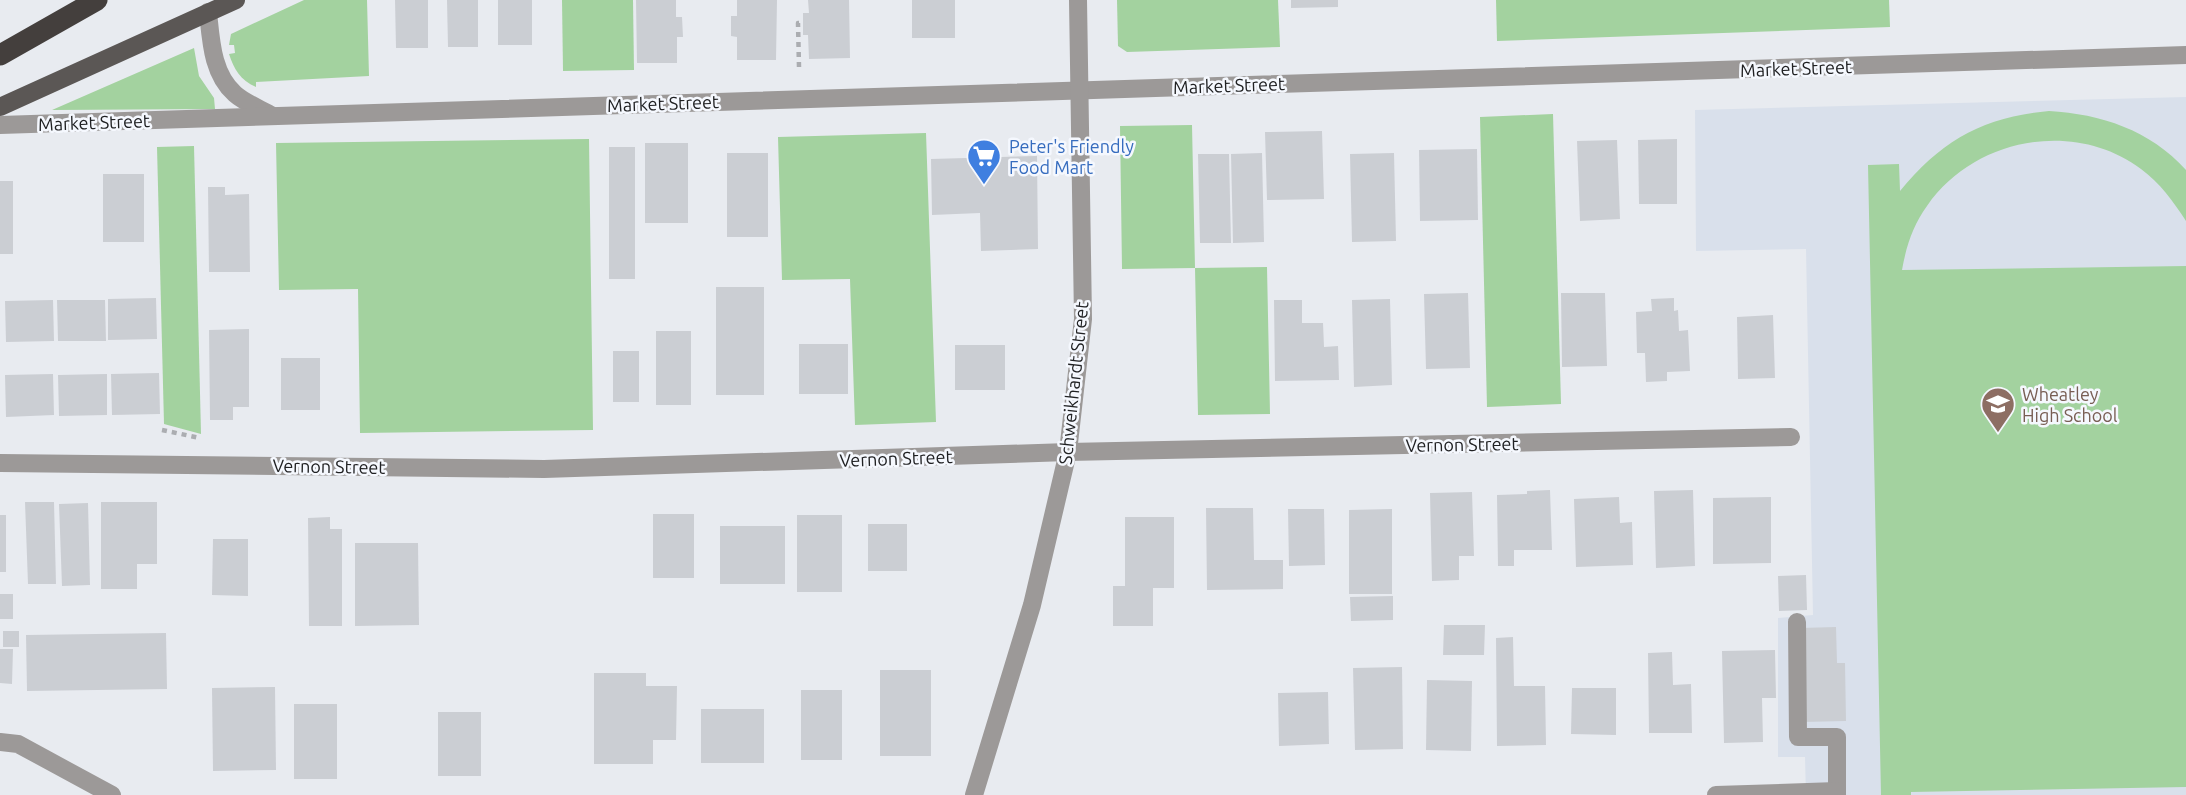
<svg xmlns="http://www.w3.org/2000/svg" width="2186" height="795" font-family="Ubuntu,sans-serif">
	<style>
		.built { fill: #d9e0eb }
		.green { fill: #a3d29f }
		.building { fill: #cbced3 }
		.lines { fill: none; stroke-linecap: round; stroke-linejoin: round }
		.path { stroke: #abadb1; stroke-width: 4.5; stroke-dasharray: 5 5; stroke-linecap: butt }
		.minor { stroke: #9c9998; stroke-width: 18 }
		.major { stroke: #5b5755; stroke-width: 18 }
		.highway { stroke: #443f3d; stroke-width: 21 }
		.labels { text-anchor: middle; dominant-baseline: central; stroke-width: 5; stroke-linejoin: round; paint-order: stroke }
		.street-label { font-size: 18px; fill: #202123; stroke: #f5f8fe }
		.shop-label { font-size: 18px; fill: #366cbe; stroke: #f5f8fe; text-anchor: start }
		.education-label { font-size: 18px; fill: #785e54; stroke: #f5f8fe; text-anchor: start }
	</style>
	<rect width="100%" height="100%" fill="#e8ebf0"/>
	<polygon class="built" points="2186,97 2186,795 1806,795 1805,757 1778,757 1778,618 1813,615 1806,249 1696,251 1695,110"/>
	<g class="green">
		<path d="M 304,0 L 367,0 L 369,76 L 256,82 L 256,87 C 240,80 234,69 229,54 L 235,53 L 234,45 L 229,45 L 231,34 Z"/>
		<polygon points="562,0 633,0 634,70 563,71"/>
		<polygon points="1117,0 1278,0 1280,47 1127,52 1118,46"/>
		<polygon points="1496,0 1889,0 1890,27 1497,41"/>
		<polygon points="194,48 199,76 214,98 215,109 52,110"/>
		<path d="M 2049,111 C 2101,114 2150,130 2186,170 L 2186,221 C 2173,201 2160,183 2141,169 C 2074,119 1974,138 1927,206 C 1913,225 1906,247 1902,270 L 2186,266 L 2186,787 L 1911,792 L 1911,795 L 1881,795 L 1868,165 L 1899,164 L 1900,191 C 1942,140 1983,117 2049,111 Z"/>
		<polygon points="1553,114 1561,404 1487,407 1480,117"/>
		<polygon points="1192,125 1195,268 1267,267 1270,414 1198,415 1195,268 1122,269 1120,126"/>
		<polygon points="926,133 936,422 855,425 850,279 782,280 778,137"/>
		<polygon points="589,139 593,430 360,433 358,289 279,290 276,143"/>
		<polygon points="194,146 201,434 164,424 157,147"/>
	</g>
	<g class="building">
		<polygon points="395,0 428,0 428,48 396,48"/>
		<polygon points="447,0 478,0 478,47 448,47"/>
		<rect x="498" y="0" width="34" height="45"/>
		<polygon points="636,0 676,0 676,17 682,17 683,37 677,37 677,63 637,63"/>
		<polygon points="737,0 777,0 776,60 737,60 737,37 731,36 731,16 737,16"/>
		<polygon points="808,0 849,0 850,58 809,59 808,35 803,35 803,13 809,13"/>
		<rect x="912" y="0" width="43" height="38"/>
		<polygon points="1291,0 1338,0 1338,7 1291,8"/>
		<polygon points="1322,131 1324,199 1267,200 1265,132"/>
		<polygon points="1677,139 1677,204 1639,204 1638,140"/>
		<polygon points="1617,140 1620,219 1580,221 1577,141"/>
		<rect x="645" y="143" width="43" height="80"/>
		<rect x="609" y="147" width="26" height="132"/>
		<polygon points="1477,149 1478,220 1420,221 1419,150"/>
		<rect x="727" y="153" width="41" height="84"/>
		<polygon points="1262,153 1264,242 1233,243 1231,154"/>
		<polygon points="1394,153 1396,241 1352,242 1350,154"/>
		<polygon points="1198,154 1229,154 1231,243 1200,243"/>
		<polygon points="1037,156 1038,249 981,251 980,213 932,215 931,159"/>
		<rect x="103" y="174" width="41" height="68"/>
		<rect x="0" y="181" width="13" height="73"/>
		<polygon points="208,187 225,187 225,195 249,194 250,272 209,272"/>
		<rect x="716" y="287" width="48" height="108"/>
		<polygon points="1468,293 1470,368 1426,369 1424,294"/>
		<polygon points="1561,293 1605,293 1607,366 1562,367"/>
		<polygon points="156,298 157,339 108,340 108,299"/>
		<polygon points="1674,298 1674,311 1678,310 1679,331 1688,330 1690,371 1667,372 1667,381 1646,382 1645,353 1637,353 1636,312 1652,311 1651,299"/>
		<polygon points="1390,299 1392,385 1354,387 1352,300"/>
		<polygon points="53,300 54,341 6,342 5,301"/>
		<polygon points="57,300 105,300 106,341 58,341"/>
		<polygon points="1274,300 1302,300 1302,323 1323,323 1324,347 1338,346 1339,380 1275,381"/>
		<polygon points="1773,315 1775,378 1738,379 1737,317"/>
		<polygon points="249,329 249,407 233,407 233,420 210,420 209,330"/>
		<rect x="656" y="331" width="35" height="74"/>
		<rect x="799" y="344" width="49" height="50"/>
		<rect x="955" y="345" width="50" height="45"/>
		<rect x="613" y="351" width="26" height="51"/>
		<rect x="281" y="358" width="39" height="52"/>
		<polygon points="159,373 160,414 112,415 111,374"/>
		<polygon points="53,374 54,415 6,417 5,375"/>
		<polygon points="107,374 107,415 59,416 58,375"/>
		<polygon points="1550,490 1552,550 1514,550 1514,566 1498,566 1497,495 1527,494 1527,491"/>
		<polygon points="1693,490 1695,566 1656,568 1654,491"/>
		<polygon points="1472,492 1474,556 1459,556 1459,580 1432,581 1430,493"/>
		<polygon points="1619,497 1620,523 1632,522 1633,565 1576,567 1574,499"/>
		<polygon points="1771,497 1771,563 1713,564 1713,498"/>
		<polygon points="25,502 54,502 56,584 28,584"/>
		<polygon points="101,502 157,502 157,564 137,564 137,589 101,589"/>
		<polygon points="88,503 90,585 62,586 59,504"/>
		<polygon points="1206,508 1253,508 1254,560 1283,560 1283,589 1207,590"/>
		<polygon points="1288,509 1324,509 1325,565 1289,566"/>
		<polygon points="1392,509 1392,594 1349,594 1349,510"/>
		<rect x="653" y="514" width="41" height="64"/>
		<rect x="0" y="515" width="6" height="57"/>
		<rect x="797" y="515" width="45" height="77"/>
		<polygon points="330,517 330,529 342,529 342,626 309,626 308,518"/>
		<polygon points="1125,517 1174,517 1174,588 1153,588 1153,626 1113,626 1113,586 1125,586"/>
		<rect x="868" y="524" width="39" height="47"/>
		<rect x="720" y="526" width="65" height="58"/>
		<polygon points="213,539 248,539 248,596 212,595"/>
		<polygon points="355,543 418,543 419,625 355,626"/>
		<polygon points="1806,575 1807,610 1779,611 1778,576"/>
		<rect x="0" y="594" width="13" height="25"/>
		<polygon points="1393,596 1393,620 1351,621 1350,597"/>
		<polygon points="1444,625 1485,625 1484,655 1443,655"/>
		<polygon points="1836,627 1837,663 1845,663 1846,721 1802,722 1800,628"/>
		<rect x="3" y="631" width="16" height="16"/>
		<polygon points="166,633 167,689 27,691 26,635"/>
		<polygon points="1513,637 1514,686 1545,686 1546,745 1497,746 1496,638"/>
		<polygon points="0,649 13,649 12,684 0,683"/>
		<polygon points="1775,650 1776,698 1762,698 1763,742 1724,743 1722,651"/>
		<polygon points="1672,652 1673,685 1691,684 1692,733 1649,733 1648,653"/>
		<polygon points="1402,667 1403,749 1355,750 1353,668"/>
		<rect x="880" y="670" width="51" height="86"/>
		<polygon points="594,673 646,673 646,686 677,686 676,740 653,740 653,764 594,764"/>
		<polygon points="1427,680 1472,681 1471,751 1426,750"/>
		<polygon points="275,687 276,770 213,771 212,688"/>
		<polygon points="1572,688 1616,688 1616,735 1571,734"/>
		<rect x="801" y="690" width="41" height="70"/>
		<polygon points="1328,692 1329,744 1279,746 1278,693"/>
		<rect x="294" y="704" width="43" height="75"/>
		<rect x="701" y="709" width="63" height="54"/>
		<rect x="438" y="712" width="43" height="64"/>
	</g>
	<g class="lines">
		<g class="path">
			<polyline points="799,67 798,23 803,23"/>
			<polyline points="162,430 200,438"/>
		</g>
		<g class="minor">
			<path d="M 208,12 C 211,40 212,74 235,94 C 245,103 261,109 273,116"/>
			<polyline points="0,125 2186,55"/>
			<polyline points="0,463 544,469 1068,452 1791,437"/>
			<polyline points="1797,622 1798,737 1837,737 1837,795"/>
			<polyline points="0,742 18,744 112,795"/>
			<polyline points="974,795 1032,605 1068,452 1083,319 1078,0"/>
			<polyline points="1716,795 1837,791"/>
		</g>
		<polyline class="major" points="0,107 236,0"/>
		<polyline class="highway" points="0,55 97,0"/>
	</g>
	<defs>
		<g id="supermarket-pin" transform="scale(1.75)"><path d="M0 17L-7.5 6A9.5 9.5 0 1 1 7.5 6Z" fill="#3f7fe0" stroke="#f5f8fe"/><path d="M-6-5.5h2.5l.6 2H6L4.5 2H-2.5L-4.4-4H-6ZM-1.5 3.2a1.3 1.3 0 1 0 .1 0ZM3 3.2a1.3 1.3 0 1 0 .1 0Z" fill="#fff"/></g>
		<g id="school-pin" transform="scale(1.75)"><path d="M0 17L-7.5 6A9.5 9.5 0 1 1 7.5 6Z" fill="#8d6e63" stroke="#f5f8fe"/><path d="M0-5L7-2L0 1L-7-2ZM-4 1L0 2.5L4 1V4Q0 6-4 4Z" fill="#fff"/></g>
	</defs>
	<g fill-rule="evenodd">
		<use href="#supermarket-pin" x="984" y="156"/>
		<use href="#school-pin" x="1998" y="404"/>
	</g>
	<g class="labels">
		<g class="street-label">
			<text transform="translate(1796 68) rotate(-2)">Market Street</text>
			<text transform="translate(1229 85) rotate(-2)">Market Street</text>
			<text transform="translate(663 103) rotate(-2)">Market Street</text>
			<text transform="translate(94 122) rotate(-2)">Market Street</text>
			<text transform="translate(1073 383) rotate(-84)">Schweikhardt Street</text>
			<text transform="translate(1462 444) rotate(-1)">Vernon Street</text>
			<text transform="translate(896 458) rotate(-2)">Vernon Street</text>
			<text transform="translate(329 466) rotate(1)">Vernon Street</text>
		</g>
		<g class="shop-label">
			<text x="1009" y="146">Peter's Friendly<tspan x="1009" dy="21">Food Mart</tspan></text>
		</g>
		<g class="education-label">
			<text x="2022" y="394">Wheatley<tspan x="2022" dy="21">High School</tspan></text>
		</g>
	</g>
</svg>
